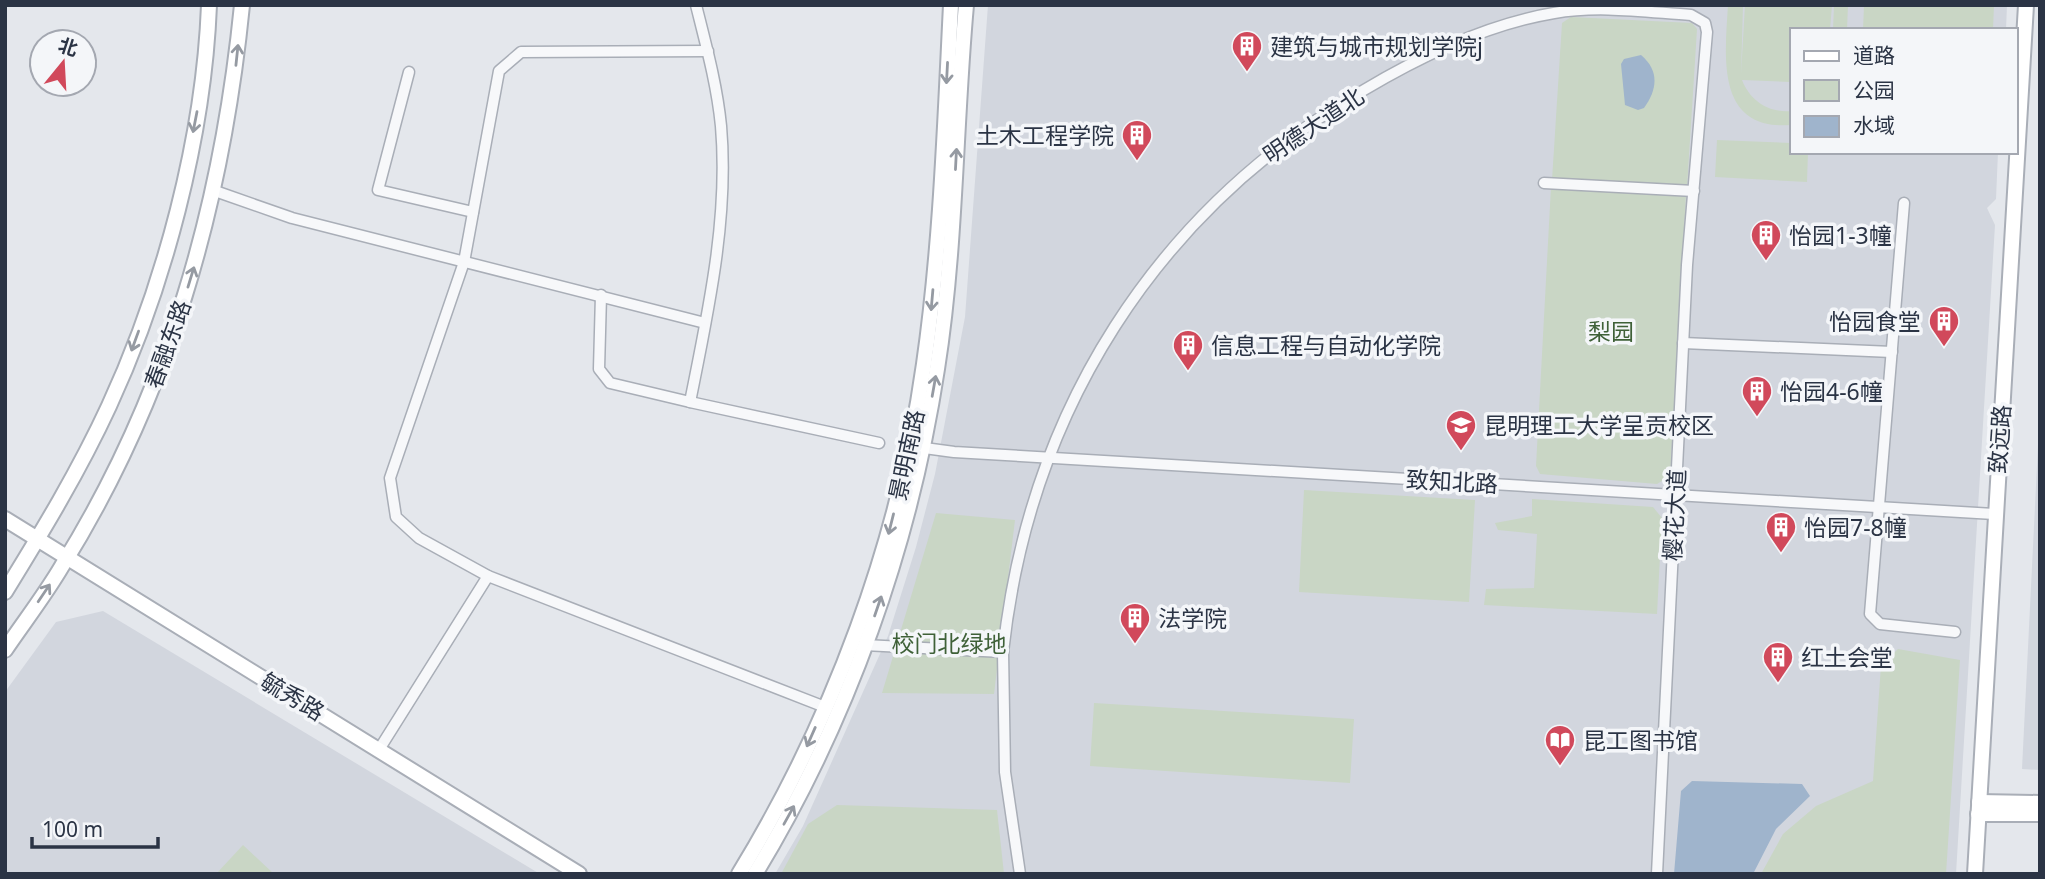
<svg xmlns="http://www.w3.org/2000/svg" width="2045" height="879" font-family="'Noto Sans','Noto Sans SC',sans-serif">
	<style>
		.built { fill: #d2d6de }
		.green { fill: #c9d6c5 }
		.water { fill: #9fb4cc }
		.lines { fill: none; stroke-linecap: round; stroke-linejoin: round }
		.street-casing { stroke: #a9aeb7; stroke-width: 13 }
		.secondary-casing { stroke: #a9aeb7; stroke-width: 18 }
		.street { stroke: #f7f8fa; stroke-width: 10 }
		.secondary { stroke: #fff; stroke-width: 14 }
		.oneway { stroke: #959aa2 }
		.labels { text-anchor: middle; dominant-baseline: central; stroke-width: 7; stroke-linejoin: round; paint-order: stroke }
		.poi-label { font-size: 23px; fill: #2b3445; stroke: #f4f6f9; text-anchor: start }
		.street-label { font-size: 23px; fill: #2b3445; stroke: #f4f6f9 }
		.park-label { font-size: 23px; fill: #3f6138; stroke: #f4f6f9 }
	</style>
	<rect width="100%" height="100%" fill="#e4e7ec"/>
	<g class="built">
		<polygon points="988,5 2007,5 2006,30 1791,30 1791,152 1998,152 1996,199 1987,208 1995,225 1956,874 775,874 803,826 888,636 916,547 935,474 965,317"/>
		<polygon points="2040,405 2040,770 2022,769"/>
		<polygon points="103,611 540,874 6,874 5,692 56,622"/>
	</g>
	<g class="green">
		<path d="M 1728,5 L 1743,5 L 1741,74 L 1745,5 L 1832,5 L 1830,30 L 1791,30 L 1791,82 L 1742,80 C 1750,101 1769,113 1791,111 L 1791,125 C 1715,131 1725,56 1728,5 Z"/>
		<polygon points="1834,5 1848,5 1847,30 1833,30"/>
		<polygon points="1864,5 1994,5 1993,30 1863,30"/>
		<polygon points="1571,17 1692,23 1697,29 1687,188 1552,180 1562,23"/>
		<polygon points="1717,140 1791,143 1791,152 1808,152 1807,182 1715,177"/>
		<polygon points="1551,187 1686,195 1670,476 1657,484 1540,474 1536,466"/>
		<polygon points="1304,490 1475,500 1469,602 1299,592"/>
		<polygon points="1532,499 1653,507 1662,518 1657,614 1484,605 1486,589 1534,588 1537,534 1498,530 1495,523 1532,516"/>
		<polygon points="936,513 1015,520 994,694 882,693"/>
		<polygon points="1898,649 1960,660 1946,874 1761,874 1783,834 1816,806 1873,781 1881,665"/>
		<polygon points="1094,703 1354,719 1350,783 1090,766"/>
		<polygon points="837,805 997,810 1004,874 781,874 808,824"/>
		<polygon points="243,845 274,874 216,874"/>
	</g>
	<g class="water">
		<path d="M 1641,55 C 1660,71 1657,90 1644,108 L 1638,110 L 1625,105 L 1621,64 L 1624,59 Z"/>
		<polygon points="1692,781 1802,784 1810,796 1776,829 1753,874 1674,874 1681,791"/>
	</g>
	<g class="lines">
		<g class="street-casing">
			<g id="street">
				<polyline points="708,51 521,52 499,71 464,262 390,478 396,517 419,538 488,576 825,707"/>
				<polyline points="409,72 378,190 473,212"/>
				<polyline points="1544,183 1694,191"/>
				<polyline points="215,191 292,218 705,323"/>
				<polyline points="1904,203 1870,614 1880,624 1955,632"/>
				<path d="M 601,295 L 599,369 L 610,383 L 690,402 C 708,312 729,218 721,126 C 717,85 706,45 696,5"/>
				<polyline points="1683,343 1892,352"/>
				<polyline points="690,402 879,443"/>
				<polyline points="917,447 954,452 1994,514"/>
				<path d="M 864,645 L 1003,652 C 1029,411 1155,212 1364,90 C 1421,56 1488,24 1554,13 C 1599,5 1646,12 1691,15 L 1705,23 L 1707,32 L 1687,265 L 1657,874"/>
				<polyline points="1003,652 1005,772 1020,874"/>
				<polyline points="380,748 488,576"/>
			</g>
		</g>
		<g class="secondary-casing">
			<g id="secondary">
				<polyline points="5,519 579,874"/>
				<path d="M 5,592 C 42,532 79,471 109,406 C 164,287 204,137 209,5"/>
				<path d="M 5,650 C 24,622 45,595 62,566 C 169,394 222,205 242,5"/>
				<polyline points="1979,802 2040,803"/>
				<polyline points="1978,814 2040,814"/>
				<path d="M 739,874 C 833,720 899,543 924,364 C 941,246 945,125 951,5"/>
				<path d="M 755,874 C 848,721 910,546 937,369 C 956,249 955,126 966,5"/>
				<polyline points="1975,874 2026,5"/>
			</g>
		</g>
		<use href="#street" class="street"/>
		<use href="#secondary" class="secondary"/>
	</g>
	<defs><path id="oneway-shaft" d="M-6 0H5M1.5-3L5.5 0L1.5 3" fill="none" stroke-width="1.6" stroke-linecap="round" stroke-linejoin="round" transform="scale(1.75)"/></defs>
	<g class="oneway">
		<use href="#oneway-shaft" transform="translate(237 55) rotate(-84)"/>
		<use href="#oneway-shaft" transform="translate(947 73) rotate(93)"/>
		<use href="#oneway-shaft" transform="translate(195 122) rotate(101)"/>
		<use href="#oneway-shaft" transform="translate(956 159) rotate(-87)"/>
		<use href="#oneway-shaft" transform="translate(191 277) rotate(-73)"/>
		<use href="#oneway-shaft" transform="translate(932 300) rotate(95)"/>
		<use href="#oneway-shaft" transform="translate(135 341) rotate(110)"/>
		<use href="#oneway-shaft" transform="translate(934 386) rotate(-80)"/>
		<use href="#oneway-shaft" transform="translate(891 524) rotate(104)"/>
		<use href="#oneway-shaft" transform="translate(44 593) rotate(-56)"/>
		<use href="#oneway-shaft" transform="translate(878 606) rotate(-71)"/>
		<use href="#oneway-shaft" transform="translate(811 737) rotate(114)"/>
		<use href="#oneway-shaft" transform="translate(789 815) rotate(-61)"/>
	</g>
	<defs>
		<g id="building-pin" transform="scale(1.575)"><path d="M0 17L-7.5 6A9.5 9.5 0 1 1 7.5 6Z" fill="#d1495b" stroke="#f4f6f9"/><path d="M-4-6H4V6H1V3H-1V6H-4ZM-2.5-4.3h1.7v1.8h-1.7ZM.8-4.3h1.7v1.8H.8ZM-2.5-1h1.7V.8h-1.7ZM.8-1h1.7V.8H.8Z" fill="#fff"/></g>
		<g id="university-pin" transform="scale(1.575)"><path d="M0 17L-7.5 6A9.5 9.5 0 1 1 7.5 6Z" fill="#d1495b" stroke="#f4f6f9"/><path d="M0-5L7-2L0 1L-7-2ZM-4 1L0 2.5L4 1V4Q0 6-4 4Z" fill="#fff"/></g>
		<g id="library-pin" transform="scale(1.575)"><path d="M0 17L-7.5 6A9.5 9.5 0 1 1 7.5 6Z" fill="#d1495b" stroke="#f4f6f9"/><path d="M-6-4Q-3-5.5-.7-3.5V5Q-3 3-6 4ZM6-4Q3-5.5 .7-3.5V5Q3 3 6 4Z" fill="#fff"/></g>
	</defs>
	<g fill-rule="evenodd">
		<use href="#building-pin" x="1247" y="46"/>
		<use href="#building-pin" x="1137" y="135"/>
		<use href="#building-pin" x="1766" y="235"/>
		<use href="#building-pin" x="1944" y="321"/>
		<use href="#building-pin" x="1188" y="345"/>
		<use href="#building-pin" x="1757" y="391"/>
		<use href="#university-pin" x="1461" y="425"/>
		<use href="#building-pin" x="1781" y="527"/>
		<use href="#building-pin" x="1135" y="618"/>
		<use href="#building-pin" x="1778" y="657"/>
		<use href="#library-pin" x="1560" y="740"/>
	</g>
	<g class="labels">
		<g class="poi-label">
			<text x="1270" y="46">建筑与城市规划学院j</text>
			<text x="1114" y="135" text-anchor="end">土木工程学院</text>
			<text x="1789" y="235">怡园1-3幢</text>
			<text x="1921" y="321" text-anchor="end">怡园食堂</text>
			<text x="1211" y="345">信息工程与自动化学院</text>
			<text x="1780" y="391">怡园4-6幢</text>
			<text x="1484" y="425">昆明理工大学呈贡校区</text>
			<text x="1804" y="527">怡园7-8幢</text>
			<text x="1158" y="618">法学院</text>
			<text x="1801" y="657">红土会堂</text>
			<text x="1583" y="740">昆工图书馆</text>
		</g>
		<g class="street-label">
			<text transform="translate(1313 125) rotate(-34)">明德大道北</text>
			<text transform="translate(167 344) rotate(-70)">春融东路</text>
			<text transform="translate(1999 439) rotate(-86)">致远路</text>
			<text transform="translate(906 455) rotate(-78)">景明南路</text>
			<text transform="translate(1452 481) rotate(3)">致知北路</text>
			<text transform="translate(1674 515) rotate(-87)">樱花大道</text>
			<text transform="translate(293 696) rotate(31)">毓秀路</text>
		</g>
		<g class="park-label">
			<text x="1611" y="331">梨园</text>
			<text x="949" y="643">校门北绿地</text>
		</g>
	</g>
	<rect width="2045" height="879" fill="none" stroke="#2b3445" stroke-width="14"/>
	<rect x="1790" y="28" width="228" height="126" fill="#f4f6f9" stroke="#a4a8b1" stroke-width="2"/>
	<rect x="1804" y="51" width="35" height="10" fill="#ffffff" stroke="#a4a8b1" stroke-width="2"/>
	<text x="1853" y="63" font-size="21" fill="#2b3445">道路</text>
	<rect x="1804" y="80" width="35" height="21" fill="#c9d6c5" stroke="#a4a8b1" stroke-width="2"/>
	<text x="1853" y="98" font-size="21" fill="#2b3445">公园</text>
	<rect x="1804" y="116" width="35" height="21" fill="#9fb4cc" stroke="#a4a8b1" stroke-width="2"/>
	<text x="1853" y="133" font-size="21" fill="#2b3445">水域</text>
	<g transform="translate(63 63) rotate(18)"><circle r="33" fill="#f4f6f9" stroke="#a4a8b1" stroke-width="2"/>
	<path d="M0-5L12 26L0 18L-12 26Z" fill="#d1495b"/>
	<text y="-10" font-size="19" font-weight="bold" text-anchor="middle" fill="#2b3445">北</text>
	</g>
	<path d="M32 837v10h126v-10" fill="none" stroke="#2b3445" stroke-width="3.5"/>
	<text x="42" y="837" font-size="21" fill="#2b3445" stroke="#f4f6f9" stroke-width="5" paint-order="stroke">100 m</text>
</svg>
